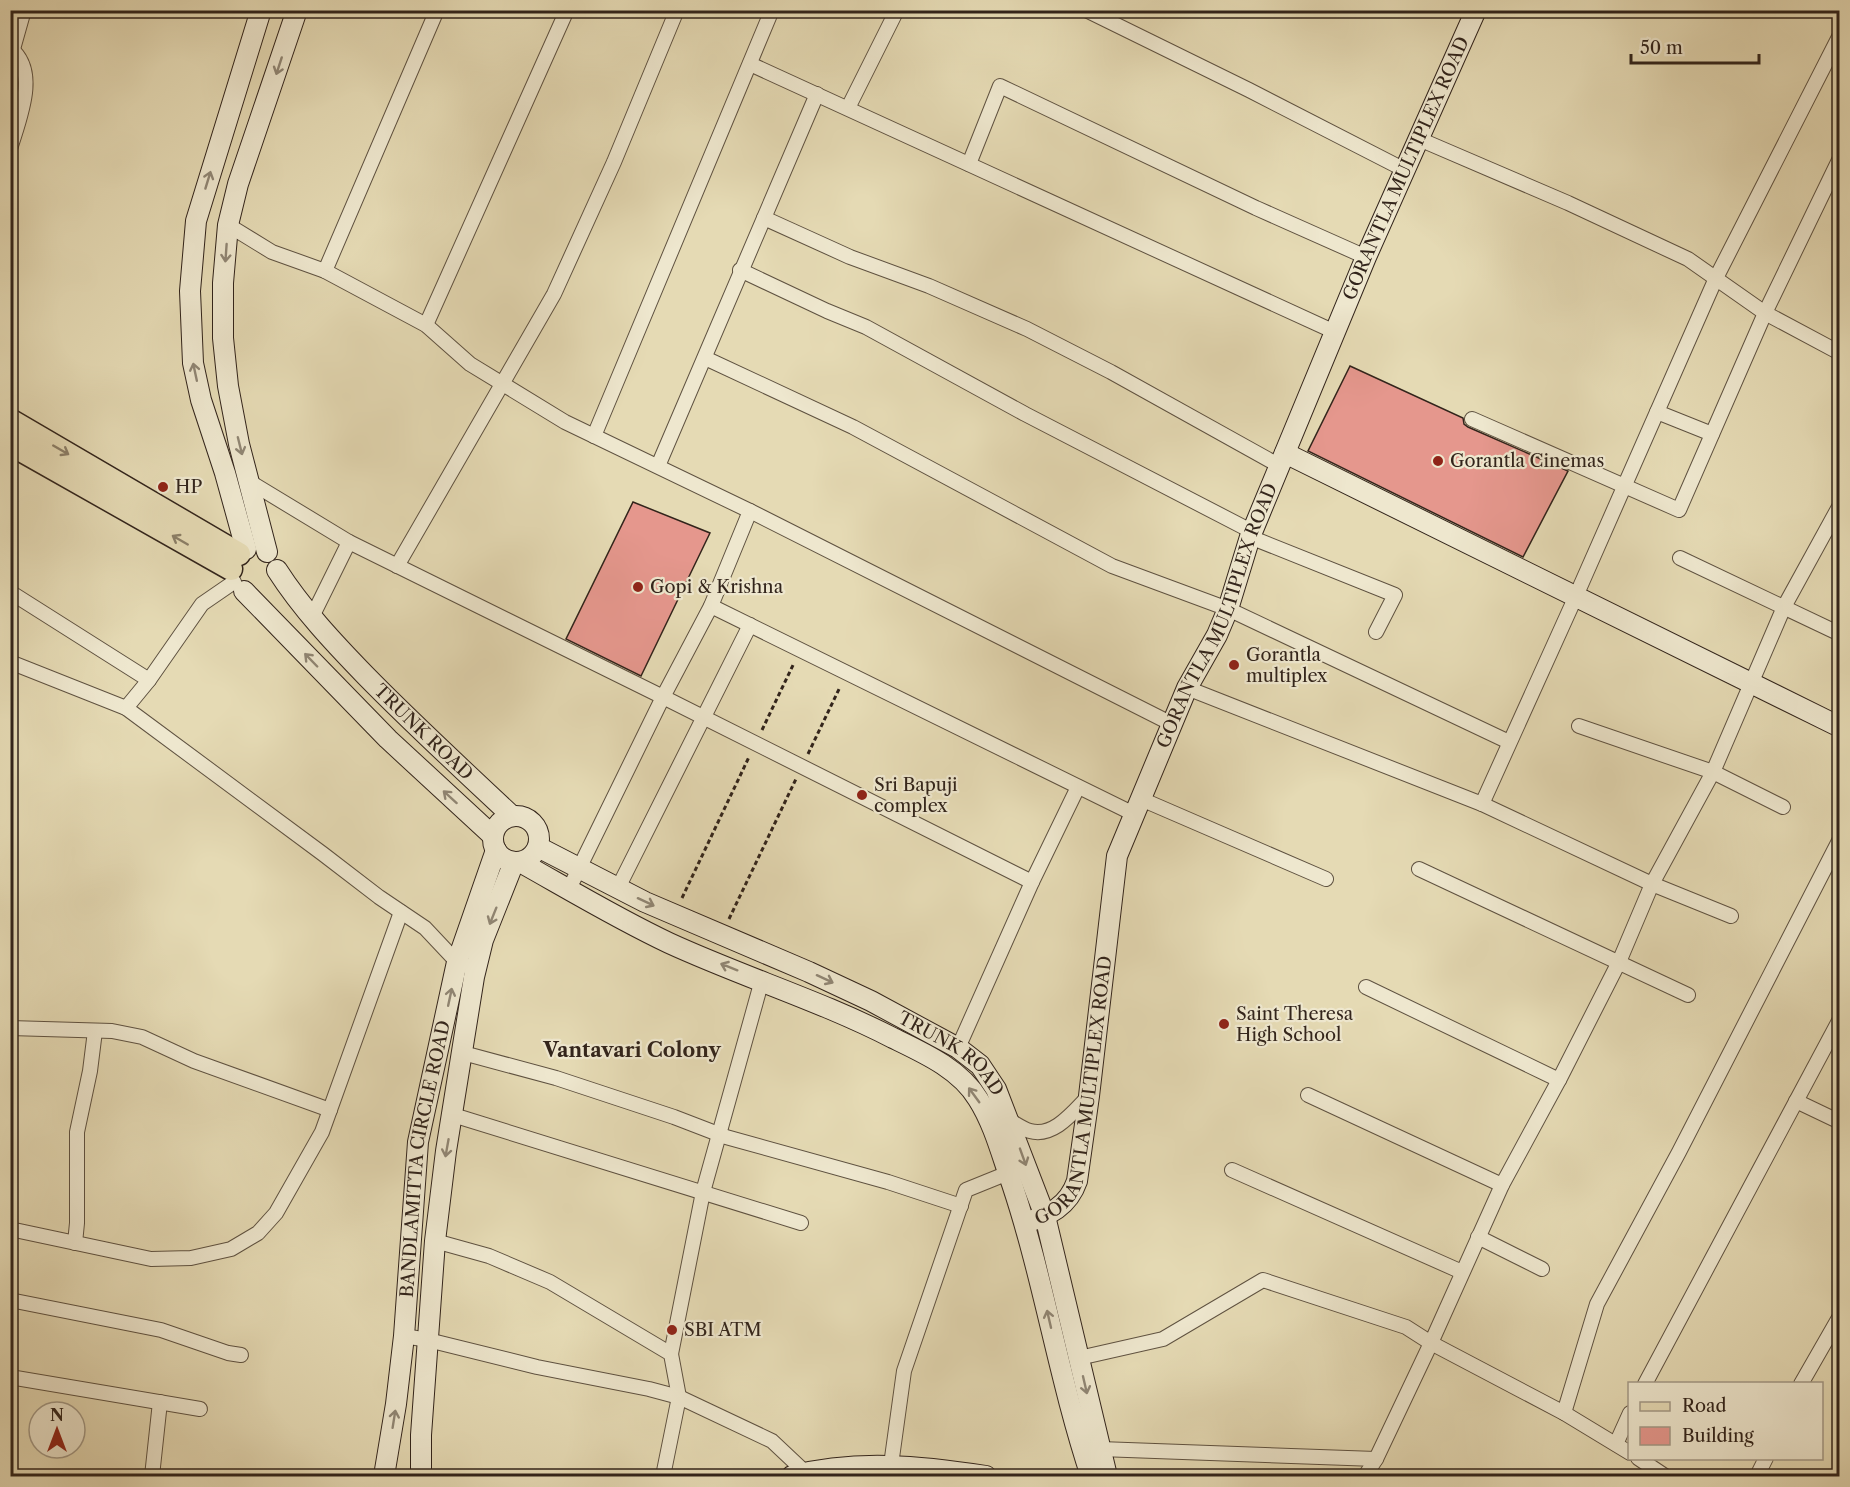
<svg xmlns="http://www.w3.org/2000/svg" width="1850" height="1487" font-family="'Libre Caslon Text',serif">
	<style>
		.building { fill: #e5978d; stroke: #32241b; stroke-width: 1.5 }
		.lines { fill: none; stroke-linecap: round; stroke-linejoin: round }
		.street-casing { stroke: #5f5241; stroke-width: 16 }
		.secondary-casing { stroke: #32241b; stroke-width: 22 }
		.primary-casing { stroke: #32241b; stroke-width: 25 }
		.path { stroke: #32241b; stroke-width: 3; stroke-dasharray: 4.5 3; stroke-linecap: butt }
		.street { stroke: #eee7ce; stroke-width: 14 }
		.secondary { stroke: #eee7ce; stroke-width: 20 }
		.primary { stroke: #e5dab4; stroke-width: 22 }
		.oneway { stroke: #908674 }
		.oneway2 { stroke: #8c7f68 }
		.poi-dot { fill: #8f2418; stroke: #eee7ce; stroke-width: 2 }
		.labels { text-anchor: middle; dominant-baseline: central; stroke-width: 4.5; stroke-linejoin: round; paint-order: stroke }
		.street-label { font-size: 18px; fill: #32241b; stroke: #eee7ce }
		.poi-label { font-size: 18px; fill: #32241b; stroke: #eee7ce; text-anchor: start }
		.neighbourhood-label { font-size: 20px; font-weight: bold; fill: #32241b; stroke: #eee7ce }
	</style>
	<rect width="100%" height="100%" fill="#e5dab4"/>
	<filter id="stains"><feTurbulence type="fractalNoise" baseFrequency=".00333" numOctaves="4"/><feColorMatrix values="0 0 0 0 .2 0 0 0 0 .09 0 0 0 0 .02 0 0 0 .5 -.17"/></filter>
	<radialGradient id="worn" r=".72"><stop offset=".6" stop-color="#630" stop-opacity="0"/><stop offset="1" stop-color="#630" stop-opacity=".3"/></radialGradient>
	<g class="building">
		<polygon points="1350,366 1463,418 1464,424 1468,427 1568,471 1523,557 1308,451"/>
		<polygon points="633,502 710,533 641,676 566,639"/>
	</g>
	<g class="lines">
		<g class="street-casing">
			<g id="street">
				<polyline points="1086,10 1249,90 1405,170"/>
				<path d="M 10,48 C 40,71 19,119 10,149"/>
				<polyline points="13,49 24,10"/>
				<polyline points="750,64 1335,332"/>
				<polyline points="848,108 897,10"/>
				<polyline points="1419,139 1568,203 1688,259 1765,313 1840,353"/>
				<polyline points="969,164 1000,86 1256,208 1366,257"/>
				<polyline points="764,218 850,257 929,286 1027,329 1111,372 1280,466"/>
				<polyline points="228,225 272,252 325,271 426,325 470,364 565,422 750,511 1172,724"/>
				<polyline points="740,270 827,311 866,327 1025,414 1253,532"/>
				<polyline points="325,271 437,10"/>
				<polyline points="426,325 567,10"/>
				<polyline points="705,358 853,427 1112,566 1228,609 1509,742"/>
				<polyline points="1657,412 1712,434"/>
				<polyline points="1472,419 1679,510 1765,313 1840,158"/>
				<polyline points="594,436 772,10"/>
				<polyline points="658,466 817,94"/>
				<polyline points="250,482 349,542 663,697 1032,882"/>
				<polyline points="1250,537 1395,595 1376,632"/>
				<polyline points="1680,558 1840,634"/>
				<polyline points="397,566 554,294 614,162 677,10"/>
				<polyline points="10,592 149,680 126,708"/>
				<polyline points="711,606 1134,814"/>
				<polyline points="312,617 349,542"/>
				<polyline points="10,662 126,708 323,854 379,897 425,928 457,962 464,965"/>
				<polyline points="149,680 202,604 234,582"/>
				<polyline points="1187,688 1482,804 1652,884 1731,916"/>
				<polyline points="1579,726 1713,772 1783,807"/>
				<polyline points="1141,799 1326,879"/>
				<polyline points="1482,804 1576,596 1716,278 1840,35"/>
				<polyline points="1419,869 1688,995"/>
				<polyline points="622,880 750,625"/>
				<polyline points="569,889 663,697 711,606 750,511"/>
				<polyline points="1366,987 1559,1080"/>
				<polyline points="10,1028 112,1031 142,1037 194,1061 330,1110"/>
				<polyline points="958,1048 1032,882 1078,787"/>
				<polyline points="463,1053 556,1078 674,1117 726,1137 888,1182 961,1206"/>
				<polyline points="1308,1095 1502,1185"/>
				<polyline points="1796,1101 1840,1122"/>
				<polyline points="453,1115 801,1223"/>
				<path d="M 1009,1120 C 1016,1124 1023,1129 1030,1131 C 1054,1138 1074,1111 1089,1096"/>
				<polyline points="1232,1170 1462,1272"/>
				<polyline points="10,1229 151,1259 191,1258 231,1249 258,1233 276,1213 322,1132 401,912"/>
				<polyline points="1478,1237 1542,1269"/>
				<polyline points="435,1241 489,1256 550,1282 671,1354 679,1397 663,1476"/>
				<polyline points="75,1243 77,1223 77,1132 90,1071 95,1031"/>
				<polyline points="10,1300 161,1330 228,1353 241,1355"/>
				<polyline points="404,1336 428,1340 537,1367 649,1389 679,1397 772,1441 806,1473 807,1476"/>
				<polyline points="671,1354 703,1192 762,980"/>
				<polyline points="1079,1358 1163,1339 1263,1280 1406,1327 1431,1343 1502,1185 1559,1080 1619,962 1652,884 1713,772 1784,607 1840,505"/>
				<polyline points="10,1377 200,1409"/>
				<polyline points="1645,1384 1840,1019"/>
				<polyline points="1801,1384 1840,1316"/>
				<polyline points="1564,1413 1597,1304 1679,1152 1840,839"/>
				<polyline points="1616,1444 1630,1413"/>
				<polyline points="1100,1449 1376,1459"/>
				<polyline points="1638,1458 1665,1476"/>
				<polyline points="891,1465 904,1371 966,1190 1008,1173"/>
				<polyline points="152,1476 160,1402"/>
				<polyline points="1365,1476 1376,1459 1431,1343 1564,1413 1630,1453"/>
				<polyline points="1757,1476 1766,1458"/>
			</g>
		</g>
		<g class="secondary-casing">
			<g id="secondary">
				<polyline points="1285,453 1840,727"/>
				<polyline points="246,549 225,473 201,400 193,363 190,291 196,221 261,10"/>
				<polyline points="267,552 239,444 228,386 223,338 223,283 228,225 238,184 297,10"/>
				<path id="s1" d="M 277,570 C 302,609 334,643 366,676 C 413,724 463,770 512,816"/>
				<polyline points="244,591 388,739 493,836"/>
				<circle cx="516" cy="839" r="23"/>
				<path id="s2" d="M 538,847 L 645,902 L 809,972 L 871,1001 L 958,1048 L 980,1065 L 996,1089 L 1045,1216 L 1107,1476"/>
				<path d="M 520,862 C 570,890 618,919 669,943 C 743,977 821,1001 893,1038 C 924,1053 960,1069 978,1099 C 994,1124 1002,1156 1012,1184 C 1044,1280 1059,1380 1091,1476"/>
				<path id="s3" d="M 1025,1223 C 1049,1215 1068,1207 1077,1181 L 1089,1096 L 1117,856 L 1187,688 L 1217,635 L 1228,609 L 1250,537 L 1366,257 L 1476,10"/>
				<path id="s4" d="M 384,1476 L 396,1404 L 404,1336 L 418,1142 L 457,962 L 496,850"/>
				<polyline points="421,1476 421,1435 435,1241 446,1151 474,977 483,940 514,862"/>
				<path d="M 792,1476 C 856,1459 922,1466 986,1476"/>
			</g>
		</g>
		<g class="primary-casing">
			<g id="primary">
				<polyline points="10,420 239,554"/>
				<polyline points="10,444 231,569"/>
			</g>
		</g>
		<g class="path">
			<polyline points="762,730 794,663"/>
			<polyline points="808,754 840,687"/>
			<polyline points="682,898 749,757"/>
			<polyline points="729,919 796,779"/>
		</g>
		<use href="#street" class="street"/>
		<use href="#secondary" class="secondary"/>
		<use href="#primary" class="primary"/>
	</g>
	<defs><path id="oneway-shaft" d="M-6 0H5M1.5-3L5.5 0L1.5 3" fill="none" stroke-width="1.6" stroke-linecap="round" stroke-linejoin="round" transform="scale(1.5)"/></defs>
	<g class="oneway">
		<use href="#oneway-shaft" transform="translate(279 66) rotate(108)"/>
		<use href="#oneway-shaft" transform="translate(208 180) rotate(-73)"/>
		<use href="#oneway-shaft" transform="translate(226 253) rotate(94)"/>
		<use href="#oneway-shaft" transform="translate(195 372) rotate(-102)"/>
		<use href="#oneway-shaft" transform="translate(240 446) rotate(76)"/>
		<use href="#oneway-shaft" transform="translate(311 660) rotate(-134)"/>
		<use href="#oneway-shaft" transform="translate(450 797) rotate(-138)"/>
		<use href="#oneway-shaft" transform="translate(646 902) rotate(25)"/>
		<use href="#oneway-shaft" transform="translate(493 916) rotate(112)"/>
		<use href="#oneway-shaft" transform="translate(729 967) rotate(-158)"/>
		<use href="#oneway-shaft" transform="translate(825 979) rotate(25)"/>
		<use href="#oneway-shaft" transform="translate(450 997) rotate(-78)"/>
		<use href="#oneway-shaft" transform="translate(974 1095) rotate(-126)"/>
		<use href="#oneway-shaft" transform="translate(447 1148) rotate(100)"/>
		<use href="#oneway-shaft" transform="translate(1023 1157) rotate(70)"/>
		<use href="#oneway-shaft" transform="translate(1049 1319) rotate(-103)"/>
		<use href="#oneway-shaft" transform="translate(1085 1385) rotate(77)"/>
		<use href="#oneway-shaft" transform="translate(394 1419) rotate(-81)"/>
	</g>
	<g class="oneway2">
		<use href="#oneway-shaft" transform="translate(61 450) rotate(30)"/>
		<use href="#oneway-shaft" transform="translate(180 540) rotate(-150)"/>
	</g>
	<g class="poi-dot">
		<circle cx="1438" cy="461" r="6"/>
		<circle cx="163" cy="487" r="6"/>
		<circle cx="638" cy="587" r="6"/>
		<circle cx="1234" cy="665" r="6"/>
		<circle cx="862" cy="795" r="6"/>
		<circle cx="1224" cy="1024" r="6"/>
		<circle cx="672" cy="1330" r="6"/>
	</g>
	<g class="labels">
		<g class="street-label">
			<text stroke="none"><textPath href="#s3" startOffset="1144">GORANTLA MULTIPLEX ROAD</textPath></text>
			<text stroke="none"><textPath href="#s3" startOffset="658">GORANTLA MULTIPLEX ROAD</textPath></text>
			<text stroke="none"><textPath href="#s1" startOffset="219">TRUNK ROAD</textPath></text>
			<text stroke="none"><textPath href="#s2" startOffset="464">TRUNK ROAD</textPath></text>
			<text stroke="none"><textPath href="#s3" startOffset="154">GORANTLA MULTIPLEX ROAD</textPath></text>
			<text stroke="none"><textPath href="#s4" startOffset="320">BANDLAMITTA CIRCLE ROAD</textPath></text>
		</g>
		<g class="poi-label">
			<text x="1450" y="461">Gorantla Cinemas</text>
			<text x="175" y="487">HP</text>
			<text x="650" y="587">Gopi &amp; Krishna</text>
			<text x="1246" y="655">Gorantla<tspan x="1246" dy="21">multiplex</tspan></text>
			<text x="874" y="785">Sri Bapuji<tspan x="874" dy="21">complex</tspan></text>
			<text x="1236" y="1014">Saint Theresa<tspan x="1236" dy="21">High School</tspan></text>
			<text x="684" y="1330">SBI ATM</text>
		</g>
		<g class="neighbourhood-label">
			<text x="632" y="1050">Vantavari Colony</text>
		</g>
	</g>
	<rect width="1850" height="1487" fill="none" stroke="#e5dab4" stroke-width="36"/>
	<rect x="12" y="12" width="1826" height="1463" fill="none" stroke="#32241b" stroke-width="3"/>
	<rect x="18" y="18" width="1814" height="1451" fill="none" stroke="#32241b" stroke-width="1.5"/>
	<rect x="1628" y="1382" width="195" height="78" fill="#eee7ce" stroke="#a39986" stroke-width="1.5"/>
	<rect x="1640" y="1402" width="30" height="9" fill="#e5dab4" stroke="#a39986" stroke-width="1.5"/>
	<text x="1682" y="1412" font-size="18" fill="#32241b">Road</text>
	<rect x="1640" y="1427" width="30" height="18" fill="#e5978d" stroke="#a39986" stroke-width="1.5"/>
	<text x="1682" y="1442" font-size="18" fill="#32241b">Building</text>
	<g transform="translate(57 1430)"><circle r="28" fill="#eee7ce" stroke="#a39986" stroke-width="1.5"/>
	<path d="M0-4.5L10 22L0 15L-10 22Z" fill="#8f2418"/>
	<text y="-9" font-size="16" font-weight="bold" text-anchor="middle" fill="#32241b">N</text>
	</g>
	<path d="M1631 54v9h128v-9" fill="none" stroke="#32241b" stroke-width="3"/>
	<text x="1640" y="54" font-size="18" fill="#32241b" stroke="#eee7ce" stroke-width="4.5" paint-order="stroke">50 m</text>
	<rect width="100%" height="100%" filter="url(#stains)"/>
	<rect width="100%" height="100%" fill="url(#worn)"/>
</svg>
